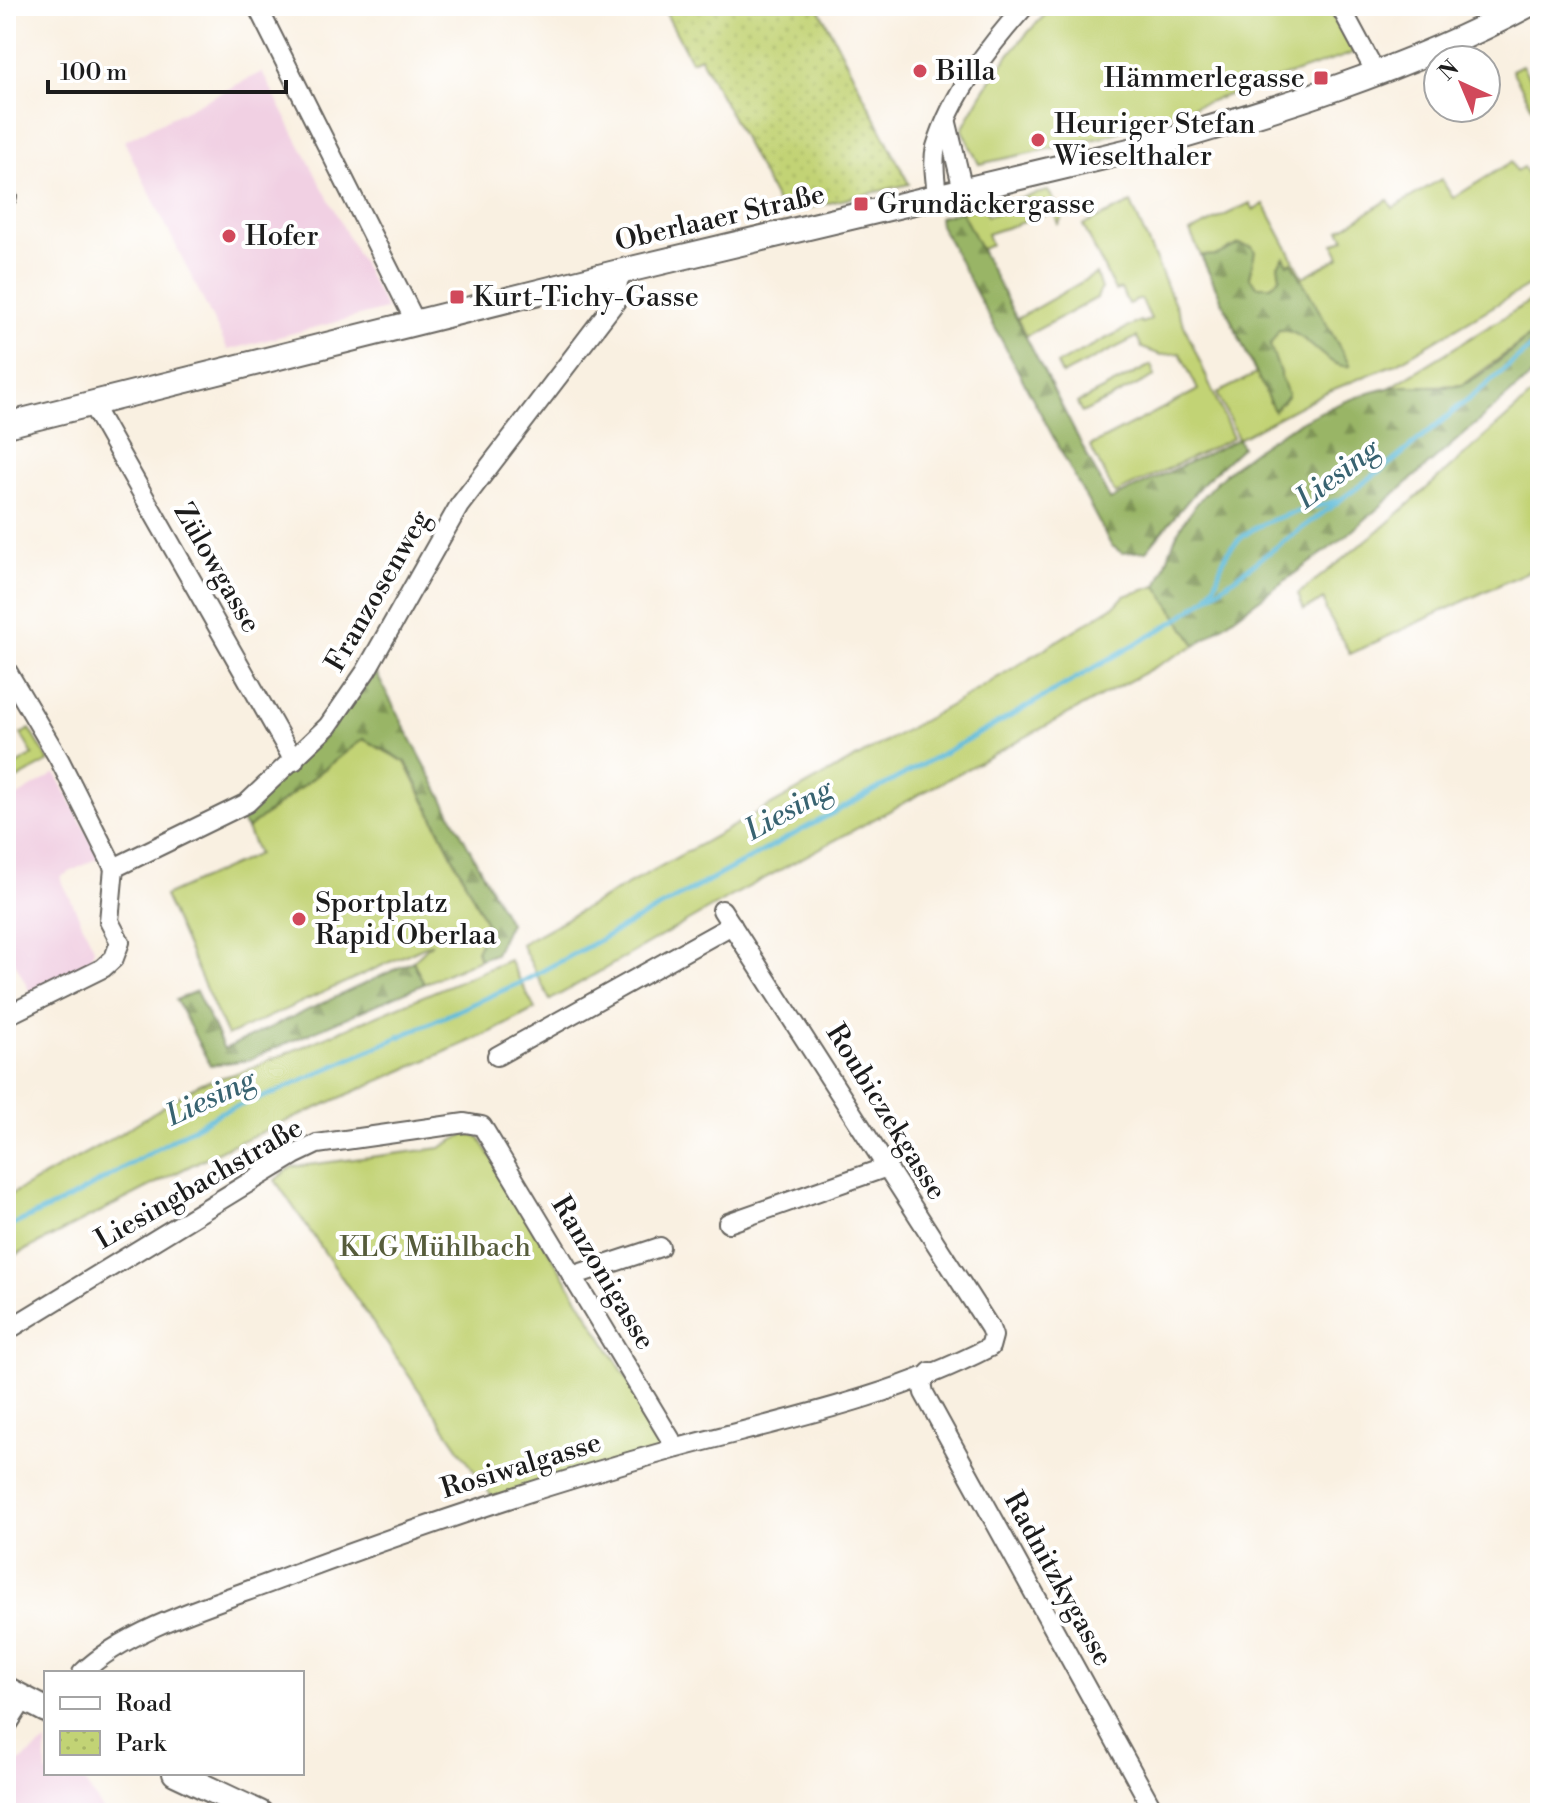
<svg xmlns="http://www.w3.org/2000/svg" width="1546" height="1819" font-family="'Libre Bodoni',serif">
	<style>
		.built { fill: #f1d0e3 }
		.green { fill: #c2d375; stroke: #6f7848; stroke-width: 2 }
		.forest { fill: url(#forest-firs); stroke: #5a6841; stroke-width: 2 }
		.park { fill: url(#park-dots); stroke: #6f7848; stroke-width: 2 }
		.lines { fill: none; stroke-linecap: round; stroke-linejoin: round }
		.stream { stroke: #5ab9d8; stroke-width: 5 }
		.minor-casing { stroke: #696661; stroke-width: 22 }
		.major-casing { stroke: #696661; stroke-width: 28 }
		.minor { stroke: #fff; stroke-width: 18 }
		.major { stroke: #fff; stroke-width: 24 }
		.poi-dot { fill: #d1495b; stroke: #fff; stroke-width: 3 }
		.labels { text-anchor: middle; dominant-baseline: central; stroke-width: 8; stroke-linejoin: round; paint-order: stroke }
		.poi-label { font-size: 28px; fill: #1c1c1c; stroke: #fff; text-anchor: start }
		.street-label { font-size: 28px; fill: #1c1c1c; stroke: #fff }
		.park-label { font-size: 28px; fill: #565c3b; stroke: #fff }
		.water-label { font-size: 30px; font-style: italic; fill: #386371; stroke: #fff }
	</style>
	<defs>
		<pattern id="forest-firs" width="22" height="20" patternUnits="userSpaceOnUse" patternTransform="scale(2)"><rect width="22" height="20" fill="#99b566"/><path d="M5 1l3.5 6h-7zM16 11l3.5 6h-7z" fill="#7c9253"/></pattern>
		<pattern id="park-dots" width="8" height="8" patternUnits="userSpaceOnUse" patternTransform="scale(2)"><rect width="8" height="8" fill="#c2d375"/><path d="M2 2h.1M6 6h.1" fill="none" stroke="#a6b565" stroke-width="1.8" stroke-linecap="round"/></pattern>
	</defs>
	<rect width="100%" height="100%" fill="#fff"/>
	<filter id="ink" filterUnits="userSpaceOnUse"><feTurbulence type="fractalNoise" baseFrequency=".0125" numOctaves="2"/><feDisplacementMap in="SourceGraphic" scale="16" xChannelSelector="R" yChannelSelector="G"/><feConvolveMatrix kernelMatrix="1 2 1 2 8 2 1 2 1" color-interpolation-filters="sRGB"/></filter>
	<filter id="wash" filterUnits="userSpaceOnUse"><feTurbulence type="fractalNoise" baseFrequency=".006" numOctaves="4" result="noise"/><feDisplacementMap in="SourceGraphic" scale="32" xChannelSelector="R" yChannelSelector="G"/><feGaussianBlur stdDeviation="1.8" result="paint"/><feColorMatrix in="noise" values="0 0 0 0 0 0 0 0 0 0 0 0 0 0 0 0 0 1.4 0 .05"/><feComposite in="paint" operator="in"/></filter>
	<g filter="url(#wash)">
		<rect width="100%" height="100%" fill="#f9f0e1"/>
		<g class="built">
			<polygon points="262,72 386,309 228,350 124,141"/>
			<polygon points="56,773 99,857 60,877 94,948 90,962 30,992 6,945 6,803"/>
			<polygon points="46,1742 46,1773 78,1773 105,1813 6,1813 6,1772"/>
		</g>
		<g class="green">
			<path d="M 1054,6 L 1327,6 L 1354,53 L 1100,138 L 979,164 L 962,130 C 986,81 1014,44 1054,6 Z"/>
			<polygon points="1522,65 1540,97 1540,122 1512,70"/>
			<polygon points="1511,162 1516,171 1523,167 1540,194 1540,279 1397,363 1322,394 1238,439 1217,393 1256,374 1190,232 1250,203 1254,210 1264,204 1303,277 1340,257 1334,244 1345,238 1340,230 1388,200 1393,208 1441,179 1453,198"/>
			<polygon points="1048,191 1064,215 1058,224 1054,212 987,234 991,245 980,250 961,211 984,207 987,216 997,213 994,204"/>
			<polygon points="1131,203 1233,438 1115,494 1090,446 1198,390 1180,353 1161,355 1142,348 1137,337 1062,375 1057,364 1140,321 1142,323 1151,319 1141,299 1128,304 1121,289 1115,291 1083,225"/>
			<polygon points="1096,274 1101,289 1097,298 1026,336 1017,319"/>
			<polygon points="1540,295 1540,328 1463,385 1391,387"/>
			<polygon points="1151,365 1155,376 1082,413 1077,403"/>
			<polygon points="1540,388 1540,566 1350,654 1326,611 1324,599 1304,610 1298,594 1383,527"/>
			<polygon points="1157,586 1196,645 728,898 550,1000 521,944 969,695 1117,604 1124,596"/>
			<polygon points="30,729 49,761 6,785 6,771 33,755 21,734"/>
			<polygon points="363,739 405,762 488,927 476,950 480,959 424,984 413,961 432,943 227,1036 164,896 258,854 247,829"/>
			<polygon points="509,960 535,1009 493,1031 223,1149 6,1260 6,1197 113,1138 201,1083 242,1072"/>
			<polygon points="465,1134 479,1137 666,1442 671,1458 501,1510 275,1180 292,1167 440,1148"/>
		</g>
		<g class="forest">
			<polygon points="961,211 1110,500 1238,439 1242,447 1201,485 1146,551 1122,553 1111,545 940,225 939,217"/>
			<path d="M 1239,244 L 1252,247 L 1255,252 L 1249,277 L 1257,286 L 1271,286 L 1280,277 L 1278,265 L 1284,257 L 1288,264 L 1292,262 L 1350,366 C 1325,370 1307,329 1279,330 L 1270,345 L 1288,395 L 1274,411 L 1201,256 L 1217,255 Z"/>
			<path d="M 1540,328 L 1540,368 L 1345,537 L 1196,645 L 1157,586 C 1166,569 1170,546 1179,530 C 1217,461 1314,406 1388,388 C 1411,382 1438,391 1461,385 C 1476,382 1524,340 1540,328 Z"/>
			<polygon points="376,673 509,923 495,954 480,959 476,951 488,927 406,762 363,739 247,829 237,815 327,734"/>
			<polygon points="413,961 424,984 248,1060 210,1065 176,1000 196,991 224,1049"/>
		</g>
		<polygon class="park" points="662,6 818,6 909,184 783,214 700,57 691,61"/>
		<g class="lines">
			<g class="stream">
				<path d="M 1209,594 C 1219,582 1218,568 1226,555 C 1250,518 1297,513 1336,501"/>
				<polyline points="6,1228 73,1197 221,1112 274,1093 526,980 1004,720 1177,620 1392,462 1540,340"/>
			</g>
		</g>
	</g>
	<g filter="url(#ink)">
		<g class="lines">
			<g class="minor-casing">
				<g id="minor">
					<polyline points="257,6 416,323"/>
					<polyline points="1340,6 1375,71"/>
					<polyline points="947,123 963,190"/>
					<polyline points="6,197 7,197"/>
					<path d="M 937,197 C 936,181 932,163 936,147 C 952,94 989,46 1025,6"/>
					<polyline points="91,403 294,761"/>
					<polyline points="6,669 59,759 114,868"/>
					<polyline points="114,868 247,803 328,726 366,671 459,506 616,301 619,272"/>
					<polyline points="6,1016 103,968 114,958 120,942 109,921 114,868"/>
					<polyline points="497,1056 732,925"/>
					<polyline points="728,1223 887,1167"/>
					<polyline points="572,1276 660,1247"/>
					<polyline points="6,1331 294,1155 317,1144 465,1123 482,1126 676,1448"/>
					<polyline points="930,1372 922,1383 924,1393 1155,1813"/>
					<path d="M 82,1673 C 127,1629 213,1604 272,1582 C 404,1532 537,1487 674,1449 C 781,1420 890,1399 990,1347 L 993,1336 L 990,1328 L 722,910"/>
					<polyline points="6,1727 24,1699"/>
				</g>
			</g>
			<g class="major-casing">
				<g id="major">
					<path d="M 6,425 L 619,272 L 1142,148 C 1272,111 1407,70 1526,6"/>
					<polyline points="6,1689 46,1710"/>
					<polyline points="175,1773 260,1813"/>
				</g>
			</g>
			<use href="#minor" class="minor"/>
			<use href="#major" class="major"/>
		</g>
	</g>
	<g class="poi-dot">
		<circle cx="920" cy="71" r="8"/>
		<rect x="1313" y="70" width="16" height="16" rx="4"/>
		<circle cx="1038" cy="140" r="8"/>
		<rect x="853" y="196" width="16" height="16" rx="4"/>
		<circle cx="229" cy="236" r="8"/>
		<rect x="449" y="289" width="16" height="16" rx="4"/>
		<circle cx="299" cy="919" r="8"/>
	</g>
	<g class="labels">
		<g class="poi-label">
			<text x="936" y="71">Billa</text>
			<text x="1305" y="78" text-anchor="end">Hämmerlegasse</text>
			<text x="1054" y="124">Heuriger Stefan<tspan x="1054" dy="32">Wieselthaler</tspan></text>
			<text x="877" y="204">Grundäckergasse</text>
			<text x="245" y="236">Hofer</text>
			<text x="473" y="297">Kurt-Tichy-Gasse</text>
			<text x="315" y="903">Sportplatz<tspan x="315" dy="32">Rapid Oberlaa</tspan></text>
		</g>
		<g class="street-label">
			<text transform="translate(720 218) rotate(-13)">Oberlaaer Straße</text>
			<text transform="translate(217 568) rotate(60)">Zülowgasse</text>
			<text transform="translate(378 591) rotate(-60)">Franzosenweg</text>
			<text transform="translate(886 1112) rotate(58)">Roubiczekgasse</text>
			<text transform="translate(199 1184) rotate(-30)">Liesingbachstraße</text>
			<text transform="translate(603 1273) rotate(59)">Ranzonigasse</text>
			<text transform="translate(521 1466) rotate(-17)">Rosiwalgasse</text>
			<text transform="translate(1058 1579) rotate(61)">Radnitzkygasse</text>
		</g>
		<g class="park-label">
			<text x="435" y="1247">KLG Mühlbach</text>
		</g>
		<g class="water-label">
			<text transform="translate(1338 474) rotate(-37)">Liesing</text>
			<text transform="translate(789 810) rotate(-29)">Liesing</text>
			<text transform="translate(211 1098) rotate(-25)">Liesing</text>
		</g>
	</g>
	<rect width="1546" height="1819" fill="none" stroke="#fff" stroke-width="32"/>
	<rect x="44" y="1671" width="260" height="104" fill="#ffffff" stroke="#a4a4a4" stroke-width="2"/>
	<rect x="60" y="1697" width="40" height="12" fill="#ffffff" stroke="#a4a4a4" stroke-width="2"/>
	<text x="116" y="1711" font-size="24" fill="#1c1c1c">Road</text>
	<rect x="60" y="1731" width="40" height="24" fill="url(#park-dots)" stroke="#a4a4a4" stroke-width="2"/>
	<text x="116" y="1751" font-size="24" fill="#1c1c1c">Park</text>
	<g transform="translate(1462 84) rotate(316)"><circle r="38" fill="#ffffff" stroke="#a4a4a4" stroke-width="2"/>
	<path d="M0-6L14 30L0 20L-14 30Z" fill="#d1495b"/>
	<text y="-12" font-size="22" font-weight="bold" text-anchor="middle" fill="#1c1c1c">N</text>
	</g>
	<path d="M48 80v12h238v-12" fill="none" stroke="#1c1c1c" stroke-width="4"/>
	<text x="60" y="80" font-size="24" fill="#1c1c1c" stroke="#ffffff" stroke-width="6" paint-order="stroke">100 m</text>
</svg>
